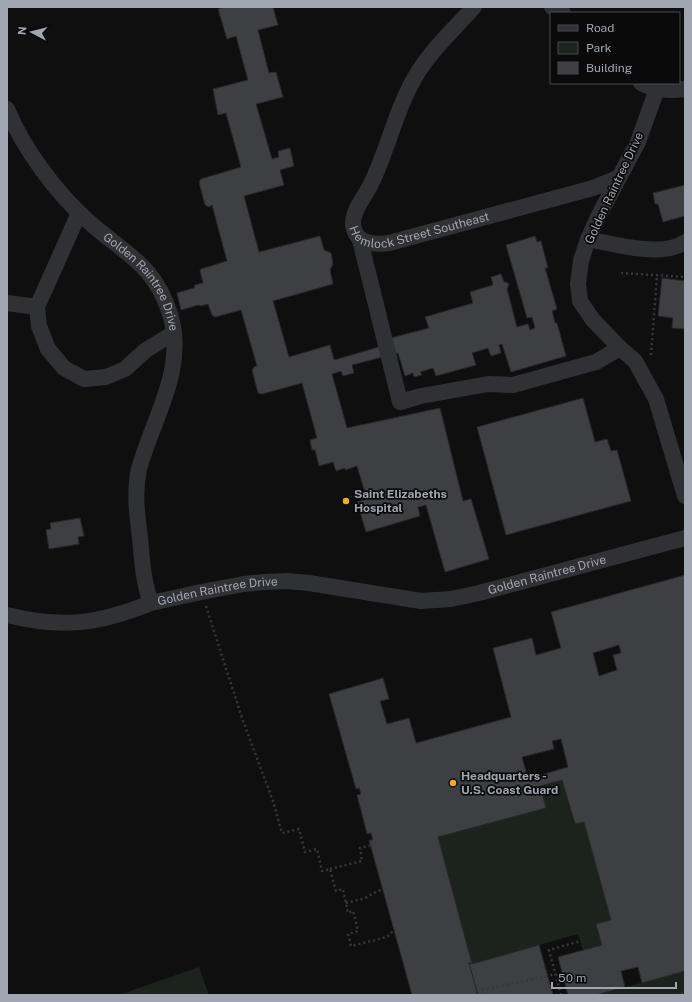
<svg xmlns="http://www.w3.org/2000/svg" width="692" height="1002" font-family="'Public Sans',sans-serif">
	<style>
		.green { fill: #1b231c }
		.building { fill: #3e3f43; stroke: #29292c; fill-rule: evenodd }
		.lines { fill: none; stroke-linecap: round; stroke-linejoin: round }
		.path { stroke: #36383c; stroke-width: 2.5; stroke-dasharray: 2 3; stroke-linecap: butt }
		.minor { stroke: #303135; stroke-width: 16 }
		.poi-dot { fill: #f4a923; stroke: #0a0a0b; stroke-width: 1.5 }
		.labels { text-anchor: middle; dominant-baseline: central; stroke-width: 3.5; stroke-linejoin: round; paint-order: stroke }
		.street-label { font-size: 12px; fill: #a0a6b2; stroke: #0a0a0b }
		.poi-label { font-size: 12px; font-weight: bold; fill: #a0a6b2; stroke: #0a0a0b; text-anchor: start }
	</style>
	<rect width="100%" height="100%" fill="#0f0f10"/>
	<g class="green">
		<polygon points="562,780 574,824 584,822 611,920 596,924 602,945 583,950 578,934 472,964 438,837 546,808 540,786"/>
		<polygon points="199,967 209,995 119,995"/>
		<polygon points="685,971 685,995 596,995"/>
	</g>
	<g class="building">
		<polygon points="225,7 273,7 278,25 258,30 269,73 276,72 283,97 256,104 272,159 279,157 278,151 290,148 294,166 280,170 284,185 244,196 259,252 320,236 324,250 331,253 333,264 330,270 333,284 273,301 289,357 330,345 334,360 393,343 391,338 429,328 425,317 473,303 470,292 493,285 491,277 501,274 504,282 506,282 509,284 507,289 517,327 528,324 530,330 535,328 532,317 527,318 506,245 535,236 537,242 541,241 548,268 545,268 557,309 552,311 555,323 557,323 566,356 511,372 502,344 499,345 501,353 491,356 488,348 472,353 476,365 436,376 433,368 420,372 422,375 414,377 413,373 405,376 398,353 352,365 354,373 343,376 341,371 332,374 347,428 440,408 463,501 471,499 489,559 445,572 426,505 418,507 420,516 366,532 357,502 367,499 357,466 345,470 345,468 336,471 333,462 319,466 315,450 312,450 310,440 317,438 302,383 262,394 258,393 252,370 254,367 257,366 241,310 215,317 212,315 208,304 201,306 198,305 181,310 177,293 194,288 195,285 203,283 200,271 201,269 227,261 212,205 209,207 205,205 199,182 201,179 241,167 226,113 218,115 213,89 248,80 236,36 227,39 218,9"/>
		<polygon points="685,185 685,216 663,222 658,204 655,204 653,193"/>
		<polygon points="662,278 685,281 685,329 672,328 673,318 658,316"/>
		<polygon points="583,398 595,442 607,439 611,451 617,450 631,501 506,535 477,427"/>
		<polygon points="80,518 84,536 78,537 79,544 49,549 46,530 51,529 50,523"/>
		<path d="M 685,575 L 685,971 L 642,983 L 638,967 L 621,971 L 625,987 L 596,995 L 568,995 L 558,957 L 602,945 L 596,924 L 611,920 L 584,822 L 575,824 L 562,780 L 540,786 L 546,808 L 438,837 L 472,964 L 469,963 L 478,995 L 412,995 L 369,840 L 373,840 L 371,833 L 367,834 L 357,795 L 361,794 L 359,788 L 356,789 L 329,694 L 383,678 L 389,699 L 380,701 L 387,724 L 409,718 L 416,743 L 511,717 L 493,648 L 532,638 L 536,655 L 561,648 L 551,612 ZM 619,645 L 621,653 L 613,655 L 617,670 L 599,676 L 593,653 ZM 561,739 L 568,767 L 528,779 L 522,757 L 554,749 L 552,741 Z"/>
		<polygon points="539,945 553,995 478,995 469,963 472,964"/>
	</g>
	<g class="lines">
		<g class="path">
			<polyline points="621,273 685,277"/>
			<polyline points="651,355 657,275"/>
			<polyline points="206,606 243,721 273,801 282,833 299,829 305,852 317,849 322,871 330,869 336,891 343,889 348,913 353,911 358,931 348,934 351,946 387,937 394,930"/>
			<polyline points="330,869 362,861 360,848 371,845"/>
			<polyline points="346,903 365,898 382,889"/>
			<polyline points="483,995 482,990 556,974"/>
			<polyline points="561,995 549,950 581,941"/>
			<polyline points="676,995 685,993"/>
		</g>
		<g class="minor">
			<path id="s1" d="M 474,7 C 456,27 435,46 420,69 C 397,104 389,147 371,184 C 365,197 352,210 353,225 C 356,244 373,245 389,243 L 593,188 L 618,178"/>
			<polyline points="552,7 563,13"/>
			<path d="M 641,83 C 654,91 670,91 685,89"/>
			<polyline points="657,89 638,142 599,215 588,239 581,261 578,284 580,301 593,320 620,348 635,361 656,399 685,496"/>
			<path id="s2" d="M 7,109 C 23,148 57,194 88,221 C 123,253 155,264 170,314 C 187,369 153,418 139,469 C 134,492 137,515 140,538 C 142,560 143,581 151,603 L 201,592 L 244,584 L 265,582 L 287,581 L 309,583 L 421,601 L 451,599 L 479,593 L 685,538"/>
			<path d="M 588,239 C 613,244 664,258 685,242"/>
			<polyline points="360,240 400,402 421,396 488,384 513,385 596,362 620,348"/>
			<polyline points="7,303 37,307 79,213"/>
			<polyline points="37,307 39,326 48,349 64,368 84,379 106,377 125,369 146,350 174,333"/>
			<path d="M 7,615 C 63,629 98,624 151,603"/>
		</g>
	</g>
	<g class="poi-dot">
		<circle cx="346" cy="501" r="4"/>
		<circle cx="453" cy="783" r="4"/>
	</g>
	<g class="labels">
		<g class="street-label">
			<text transform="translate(614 188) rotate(-65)">Golden Raintree Drive</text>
			<text stroke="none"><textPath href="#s1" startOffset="328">Hemlock Street Southeast</textPath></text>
			<text stroke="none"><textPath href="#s2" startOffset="222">Golden Raintree Drive</textPath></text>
			<text stroke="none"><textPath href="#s2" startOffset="965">Golden Raintree Drive</textPath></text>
			<text stroke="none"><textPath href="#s2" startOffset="630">Golden Raintree Drive</textPath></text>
		</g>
		<g class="poi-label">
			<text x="354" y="494">Saint Elizabeths<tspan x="354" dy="14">Hospital</tspan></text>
			<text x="461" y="776">Headquarters -<tspan x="461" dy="14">U.S. Coast Guard</tspan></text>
		</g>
	</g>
	<rect width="692" height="1002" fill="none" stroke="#a0a6b2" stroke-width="16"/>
	<rect x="550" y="12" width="130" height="72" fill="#0a0a0b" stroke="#46484e"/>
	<rect x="558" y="25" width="20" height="6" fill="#303135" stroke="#46484e"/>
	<text x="586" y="32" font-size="12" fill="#a0a6b2">Road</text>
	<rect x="558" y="42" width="20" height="12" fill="#1b231c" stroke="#46484e"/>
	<text x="586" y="52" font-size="12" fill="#a0a6b2">Park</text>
	<rect x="558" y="62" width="20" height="12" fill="#3e3f43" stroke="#46484e"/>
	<text x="586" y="72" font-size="12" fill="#a0a6b2">Building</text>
	<g transform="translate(32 32) rotate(277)" stroke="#0a0a0b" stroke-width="3" paint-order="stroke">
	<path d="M0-3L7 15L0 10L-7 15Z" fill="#a0a6b2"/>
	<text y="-6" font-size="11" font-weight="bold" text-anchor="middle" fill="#a0a6b2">N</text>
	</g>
	<path d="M552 982v6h124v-6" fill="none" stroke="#a0a6b2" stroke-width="2"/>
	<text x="558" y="982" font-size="12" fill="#a0a6b2" stroke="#0a0a0b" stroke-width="3" paint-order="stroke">50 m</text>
</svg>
